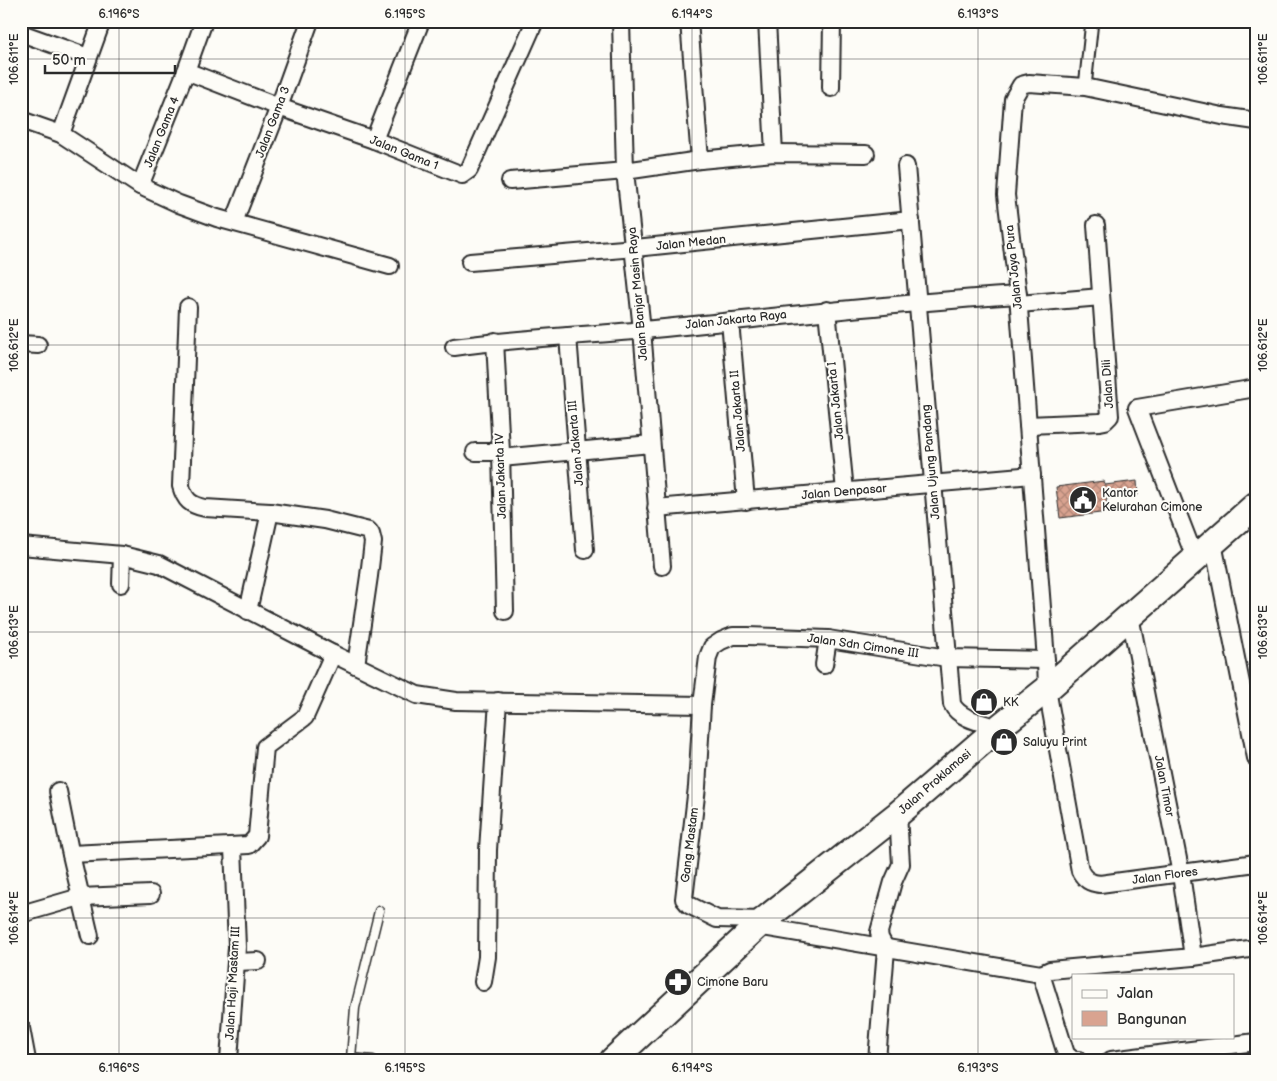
<svg xmlns="http://www.w3.org/2000/svg" width="1277" height="1081" font-family="'Balsamiq Sans',sans-serif">
	<style>
		.building { fill: url(#building-cross-hatch); stroke: #2b2b2b }
		.lines { fill: none; stroke-linecap: round; stroke-linejoin: round }
		.service-casing { stroke: #2b2b2b; stroke-width: 11 }
		.pedestrian-casing { stroke: #2b2b2b; stroke-width: 15 }
		.minor-casing { stroke: #2b2b2b; stroke-width: 20 }
		.primary-casing { stroke: #2b2b2b; stroke-width: 29 }
		.service { stroke: #fdfcf7; stroke-width: 8 }
		.pedestrian { stroke: #fdfcf7; stroke-width: 11 }
		.minor { stroke: #fdfcf7; stroke-width: 16 }
		.primary { stroke: #fdfcf7; stroke-width: 25 }
		.ticks { fill: none; stroke: #2b2b2b; stroke-width: 1; stroke-opacity: 0.45 }
		.labels { text-anchor: middle; dominant-baseline: central; stroke-width: 4; stroke-linejoin: round; paint-order: stroke }
		.street-label { font-size: 12px; fill: #2b2b2b; stroke: #fdfcf7 }
		.poi-label { font-size: 12px; fill: #2b2b2b; stroke: #fdfcf7; text-anchor: start }
		.neatline { fill: none; stroke: #2b2b2b; stroke-width: 2 }
		.ticks-label { font-size: 12px; text-anchor: middle; fill: #2b2b2b }
	</style>
	<defs>
		<pattern id="building-cross-hatch" width="8" height="8" patternUnits="userSpaceOnUse" patternTransform="scale(1.25)"><rect width="8" height="8" fill="#d9a390"/><path d="M0 0l8 8M0 8l8-8" fill="none" stroke="#b08576"/></pattern>
	</defs>
	<rect width="100%" height="100%" fill="#fdfcf7"/>
	<filter id="ink" filterUnits="userSpaceOnUse"><feTurbulence type="fractalNoise" baseFrequency=".02" numOctaves="2"/><feDisplacementMap in="SourceGraphic" scale="10" xChannelSelector="R" yChannelSelector="G"/><feConvolveMatrix kernelMatrix="1 2 1 2 8 2 1 2 1" color-interpolation-filters="sRGB"/></filter>
	<g filter="url(#ink)">
		<polygon class="building" points="1104,481 1105,485 1137,481 1138,495 1106,499 1108,512 1060,518 1056,487"/>
		<g class="lines">
			<g class="service-casing">
				<g id="service">
					<polyline points="351,1058 355,1008 379,911"/>
					<polyline points="349,1060 351,1058 373,1060"/>
				</g>
			</g>
			<g class="pedestrian-casing">
				<polyline id="pedestrian" points="1085,87 1092,21"/>
			</g>
			<g class="minor-casing">
				<g id="minor">
					<polyline points="621,21 625,171 642,330 662,566"/>
					<polyline points="689,21 700,160"/>
					<polyline points="767,21 774,153"/>
					<polyline points="21,33 88,57"/>
					<polyline points="186,71 279,107 374,140 462,175 469,170 535,21"/>
					<polyline points="831,88 832,21"/>
					<polyline points="21,120 61,134 140,186 179,204 217,218 390,266"/>
					<path d="M 1256,121 L 1222,116 L 1085,87 L 1029,83 L 1021,85 L 1013,99 L 1006,195 L 1018,295 L 1046,660 L 1047,689 L 1080,871 C 1085,880 1090,883 1100,884 L 1256,863"/>
					<polyline points="61,134 102,21"/>
					<polyline points="374,140 421,21"/>
					<path d="M 906,166 L 952,704 C 959,719 983,723 998,728"/>
					<polyline points="510,181 625,171 700,160 774,153 866,154"/>
					<polyline points="140,186 186,71 204,21"/>
					<polyline points="234,222 279,107 310,21"/>
					<polyline points="470,262 635,248 911,220"/>
					<polyline points="1019,304 1101,297"/>
					<path d="M 188,307 L 181,486 C 185,500 190,505 205,508 L 270,512 L 325,520 L 369,531 L 371,534 L 373,542 L 369,576 L 356,665"/>
					<polyline points="827,310 845,491"/>
					<polyline points="730,321 746,501"/>
					<polyline points="568,336 585,550"/>
					<polyline points="495,341 501,452 505,611"/>
					<polyline points="21,344 38,345"/>
					<path d="M 454,347 C 517,338 581,336 644,330 C 768,318 893,303 1018,295"/>
					<polyline points="1028,425 1100,422 1105,421 1110,416 1096,225"/>
					<polyline points="475,452 501,452"/>
					<polyline points="501,458 651,444"/>
					<polyline points="656,508 1032,475"/>
					<polyline points="1213,543 1256,758"/>
					<polyline points="21,546 122,555 159,564 333,654 417,695 456,701 702,705"/>
					<polyline points="1195,558 1137,408 1256,388"/>
					<polyline points="121,584 122,555"/>
					<polyline points="248,611 270,512"/>
					<polyline points="1130,616 1181,874 1193,957"/>
					<polyline points="824,665 828,639"/>
					<polyline points="58,791 69,846 90,936"/>
					<polyline points="71,854 249,845 257,836 265,747 305,717 333,654"/>
					<polyline points="21,914 80,897 151,894"/>
					<polyline points="764,920 717,919 689,905 684,899 697,787 702,705 708,657 712,647 721,641 733,636 748,636 828,639 947,658 1046,660"/>
					<polyline points="757,926 1041,974"/>
					<polyline points="237,962 258,961"/>
					<polyline points="483,982 487,957 488,850 498,701"/>
					<polyline points="21,1028 27,1060"/>
					<polyline points="1183,1051 1256,1042"/>
					<polyline points="229,1060 237,947 233,847"/>
					<polyline points="877,1060 886,949 880,938 879,932 893,882 901,864 898,814"/>
					<polyline points="1079,1060 1073,1060 1066,1054 1041,974 1050,970 1193,957 1256,948"/>
					<polyline points="1111,1060 1183,1051 1195,1060"/>
				</g>
			</g>
			<g class="primary-casing">
				<polyline id="primary" points="613,1060 764,920 898,814 998,728 1047,689 1256,505"/>
			</g>
			<use href="#service" class="service"/>
			<use href="#pedestrian" class="pedestrian"/>
			<use href="#minor" class="minor"/>
			<use href="#primary" class="primary"/>
		</g>
	</g>
	<path class="ticks" d="M 119,21 L 119,1060M 405,21 L 405,1060M 692,21 L 692,1060M 978,21 L 978,1060M 21,59 L 1256,59M 21,345 L 1256,345M 21,632 L 1256,632M 21,918 L 1256,918"/>
	<defs>
		<g id="civic-disc" transform="scale(1.4375)"><circle r="9.5" fill="#2b2b2b" stroke="#fdfcf7"/><path d="M-.6-6.5H3V-4.5H.6V-3L4-1V1h2V6H-6V1h2V-1L-.6-3ZM-1.2 2.5V6h2.4V2.5Z" fill="#fff"/></g>
		<g id="shop-disc" transform="scale(1.4375)"><circle r="9.5" fill="#2b2b2b" stroke="#fdfcf7"/><path d="M-5-2.5h2.3a2.7 3.5 0 0 1 5.4 0H5L5.5 6h-11ZM-1.5-2.5h3a1.5 2.3 0 0 0-3 0Z" fill="#fff"/></g>
		<g id="pharmacy-disc" transform="scale(1.4375)"><circle r="9.5" fill="#2b2b2b" stroke="#fdfcf7"/><path d="M-2-6h4v4h4v4h-4v4h-4v-4h-4v-4h4Z" fill="#fff"/></g>
	</defs>
	<g fill-rule="evenodd">
		<use href="#civic-disc" x="1083" y="500"/>
		<use href="#shop-disc" x="984" y="702"/>
		<use href="#shop-disc" x="1004" y="742"/>
		<use href="#pharmacy-disc" x="678" y="982"/>
	</g>
	<g class="labels">
		<g class="street-label">
			<text transform="translate(273 122) rotate(-69)">Jalan Gama 3</text>
			<text transform="translate(162 132) rotate(-68)">Jalan Gama 4</text>
			<text transform="translate(404 153) rotate(22)">Jalan Gama 1</text>
			<text transform="translate(691 243) rotate(-6)">Jalan Medan</text>
			<text transform="translate(1014 267) rotate(-96)">Jalan Jaya Pura</text>
			<text transform="translate(638 294) rotate(-95)">Jalan Banjar Masin Raya</text>
			<text transform="translate(736 320) rotate(-6)">Jalan Jakarta Raya</text>
			<text transform="translate(1108 384) rotate(-94)">Jalan Dili</text>
			<text transform="translate(836 401) rotate(-96)">Jalan Jakarta I</text>
			<text transform="translate(738 411) rotate(-95)">Jalan Jakarta II</text>
			<text transform="translate(576 443) rotate(-95)">Jalan Jakarta III</text>
			<text transform="translate(931 462) rotate(-95)">Jalan Ujung Pandang</text>
			<text transform="translate(501 476) rotate(-92)">Jalan Jakarta IV</text>
			<text transform="translate(844 492) rotate(-5)">Jalan Denpasar</text>
			<text transform="translate(863 646) rotate(8)">Jalan Sdn Cimone III</text>
			<text transform="translate(935 782) rotate(-41)">Jalan Proklamasi</text>
			<text transform="translate(1164 786) rotate(79)">Jalan Timor</text>
			<text transform="translate(690 845) rotate(-83)">Gang Mastam</text>
			<text transform="translate(1165 876) rotate(-8)">Jalan Flores</text>
			<text transform="translate(233 983) rotate(-87)">Jalan Haji Mastam III</text>
		</g>
		<g class="poi-label">
			<text x="1102" y="493">Kantor<tspan x="1102" dy="14">Kelurahan Cimone</tspan></text>
			<text x="1003" y="702">KK</text>
			<text x="1023" y="742">Saluyu Print</text>
			<text x="697" y="982">Cimone Baru</text>
		</g>
	</g>
	<rect width="1277" height="1081" fill="none" stroke="#fdfcf7" stroke-width="55"/>
	<rect x="1072" y="974" width="162" height="65" fill="#fdfcf7" stroke="#a9a8a5"/>
	<rect x="1082" y="990" width="25" height="8" fill="#fdfcf7" stroke="#a9a8a5"/>
	<text x="1117" y="998" font-size="15" fill="#2b2b2b">Jalan</text>
	<rect x="1082" y="1011" width="25" height="15" fill="#d9a390" stroke="#a9a8a5"/>
	<text x="1117" y="1024" font-size="15" fill="#2b2b2b">Bangunan</text>
	<path d="M45 65v8h130v-8" fill="none" stroke="#2b2b2b" stroke-width="2.5"/>
	<text x="52" y="65" font-size="15" fill="#2b2b2b" stroke="#fdfcf7" stroke-width="4" paint-order="stroke">50 m</text>
	<rect x="28" y="28" width="1222" height="1026" class="neatline"/>
	<g class="ticks-label">
		<text x="119" y="18">6.196°S</text>
		<text x="405" y="18">6.195°S</text>
		<text x="692" y="18">6.194°S</text>
		<text x="978" y="18">6.193°S</text>
		<text transform="translate(1263 59) rotate(-90)" y="4">106.611°E</text>
		<text transform="translate(14 59) rotate(-90)" y="4">106.611°E</text>
		<text transform="translate(1263 345) rotate(-90)" y="4">106.612°E</text>
		<text transform="translate(14 345) rotate(-90)" y="4">106.612°E</text>
		<text transform="translate(1263 632) rotate(-90)" y="4">106.613°E</text>
		<text transform="translate(14 632) rotate(-90)" y="4">106.613°E</text>
		<text transform="translate(1263 918) rotate(-90)" y="4">106.614°E</text>
		<text transform="translate(14 918) rotate(-90)" y="4">106.614°E</text>
		<text x="119" y="1072">6.196°S</text>
		<text x="405" y="1072">6.195°S</text>
		<text x="692" y="1072">6.194°S</text>
		<text x="978" y="1072">6.193°S</text>
	</g>
</svg>
